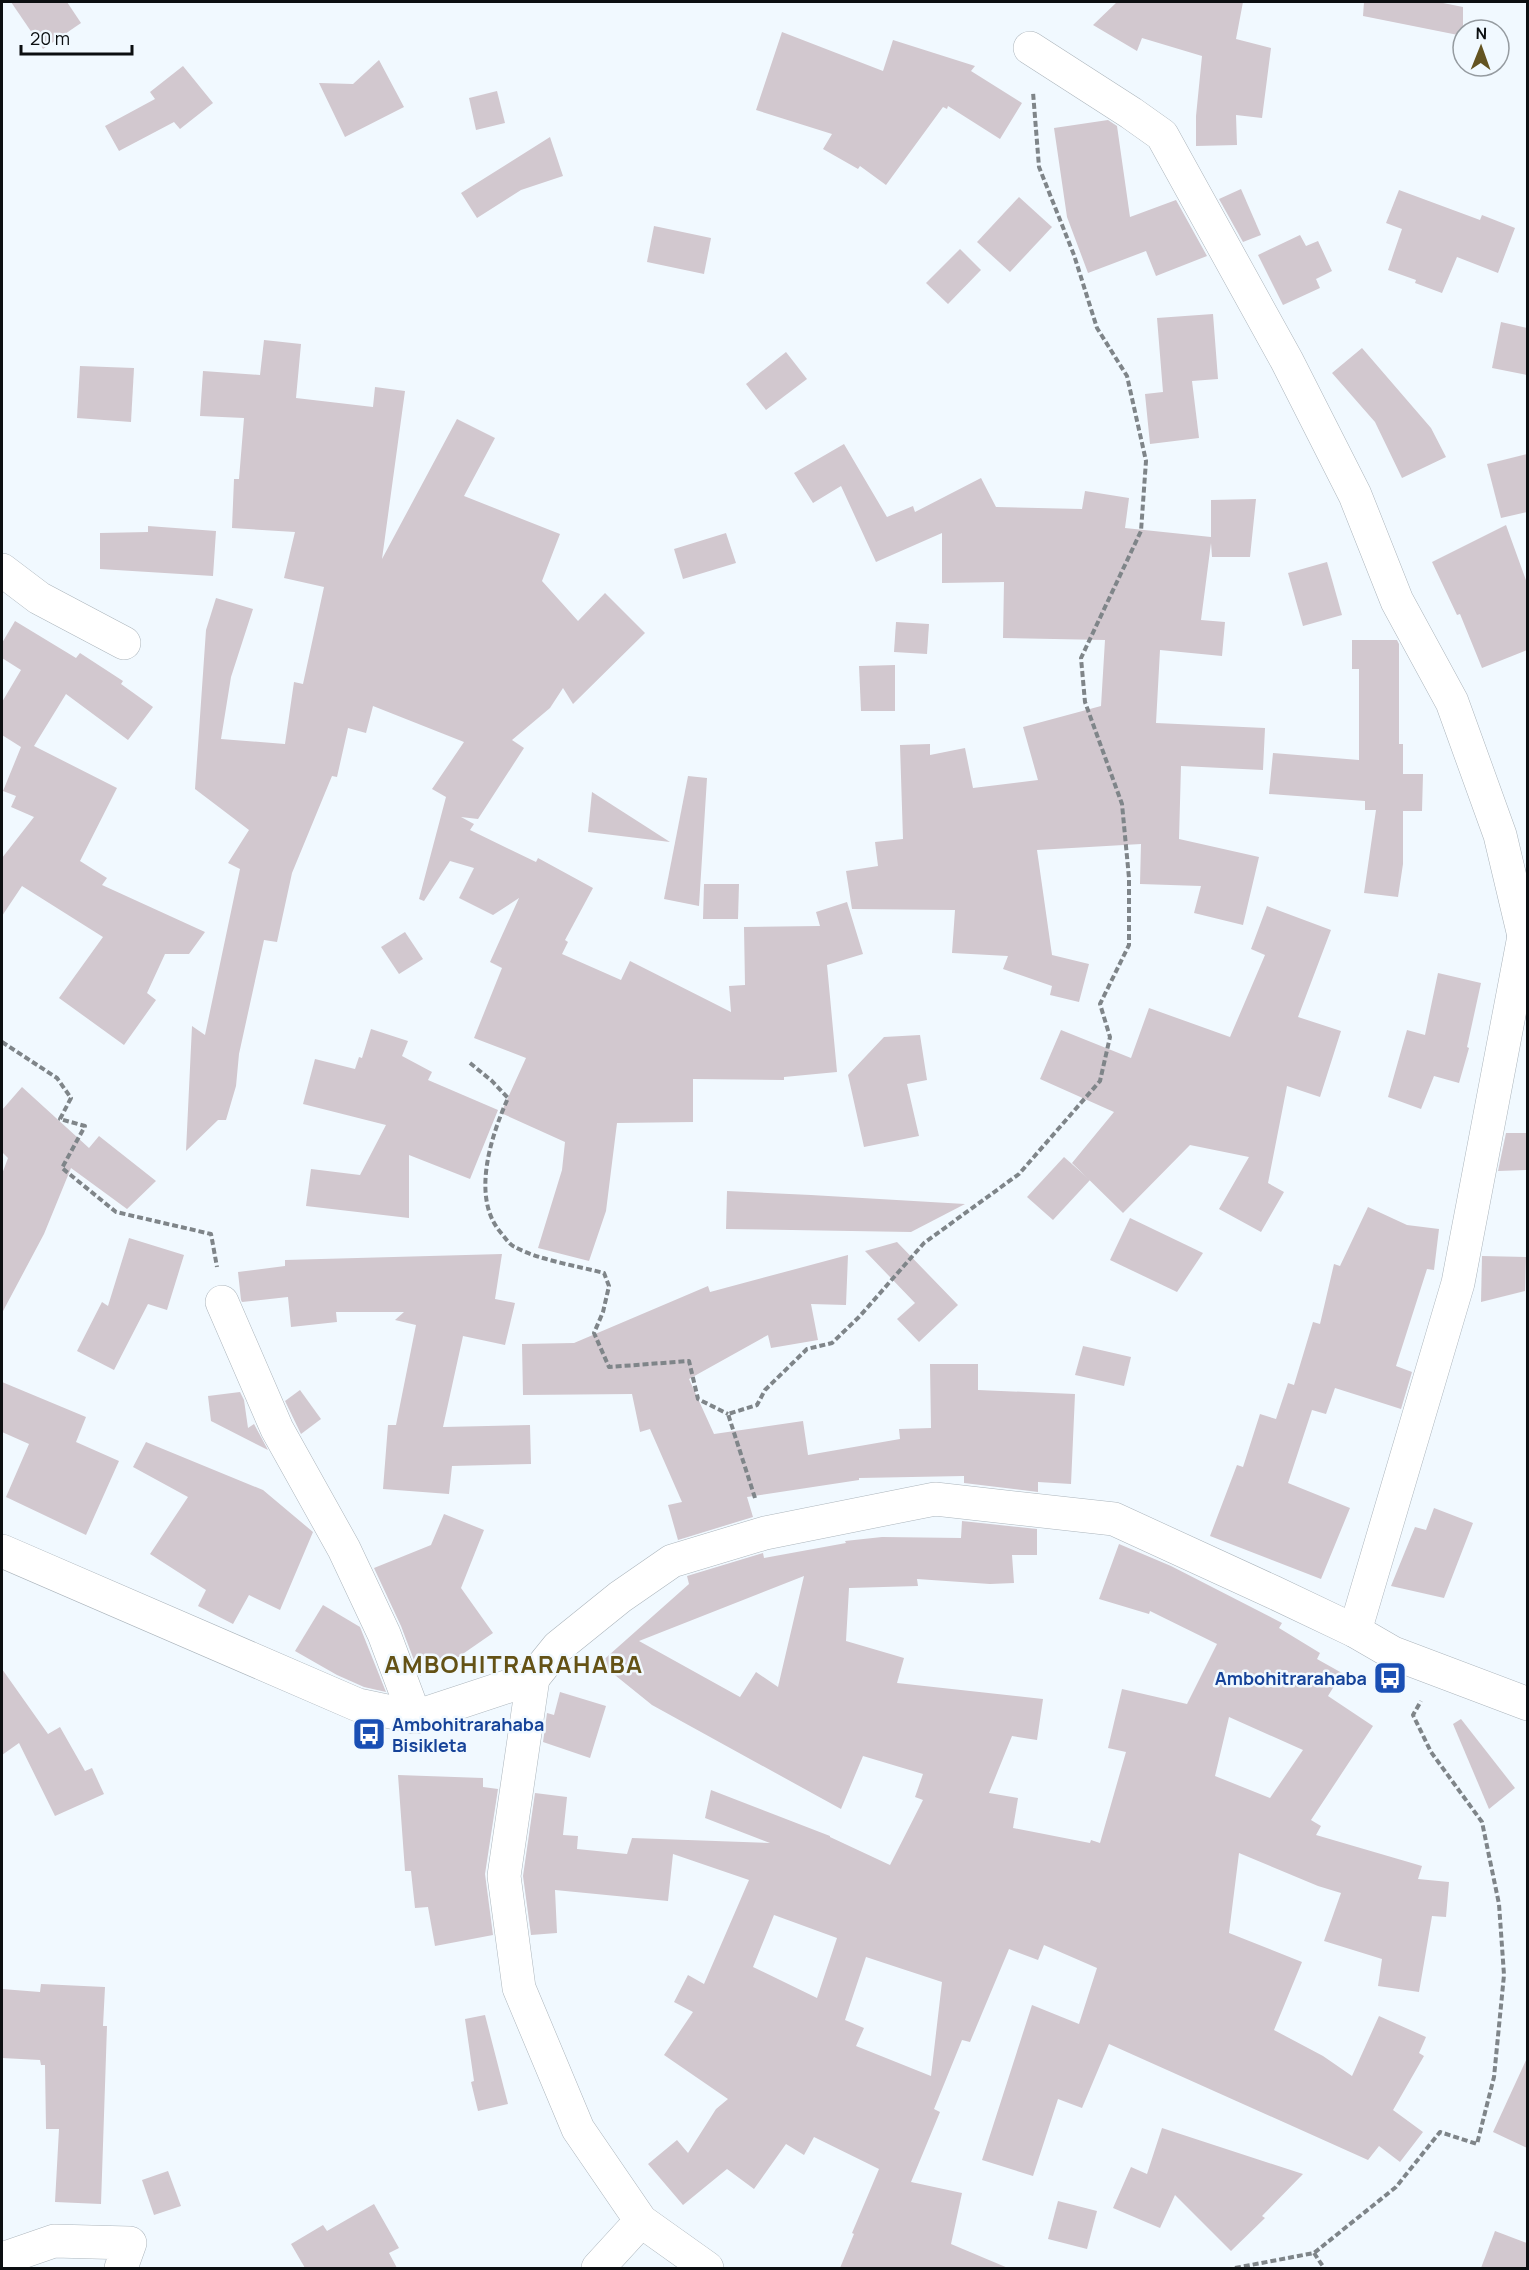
<svg xmlns="http://www.w3.org/2000/svg" width="1529" height="2270" font-family="Manrope,sans-serif">
	<style>
		.building { fill: #d2c8cf; fill-rule: evenodd }
		.lines { fill: none; stroke-linecap: round; stroke-linejoin: round }
		.minor-casing { stroke: #acb5bc; stroke-width: 34 }
		.tertiary-casing { stroke: #acb5bc; stroke-width: 34 }
		.path { stroke: #7f8589; stroke-width: 4; stroke-dasharray: 6 3; stroke-linecap: butt }
		.minor { stroke: #fff; stroke-width: 33 }
		.tertiary { stroke: #fff; stroke-width: 33 }
		.labels { text-anchor: middle; dominant-baseline: central; stroke-width: 5; stroke-linejoin: round; paint-order: stroke }
		.transit-label { font-size: 18px; font-weight: bold; fill: #164399; stroke: #f1f9ff; text-anchor: end }
		.district-label { font-size: 24px; font-weight: bold; letter-spacing: 1.5px; fill: #645216; stroke: #f1f9ff }
	</style>
	<rect width="100%" height="100%" fill="#f1f9ff"/>
	<g class="building">
		<polygon points="11,2 67,2 81,23 43,49"/>
		<polygon points="1117,2 1243,2 1236,39 1271,48 1262,118 1236,115 1237,145 1196,146 1196,116 1202,56 1142,38 1137,51 1093,25"/>
		<polygon points="1364,2 1438,2 1463,7 1463,36 1363,16"/>
		<polygon points="782,32 883,71 893,40 975,66 971,71 1022,103 1000,139 948,106 947,109 943,107 886,185 860,166 858,169 823,149 832,134 756,110"/>
		<polygon points="379,60 404,107 345,137 319,83 353,84"/>
		<polygon points="183,66 213,103 180,129 174,122 119,151 105,126 155,99 150,92"/>
		<polygon points="497,91 505,123 476,130 469,98"/>
		<polygon points="1108,120 1117,126 1130,217 1176,200 1207,256 1156,276 1146,251 1088,273 1067,217 1054,128"/>
		<polygon points="550,137 563,176 521,190 477,218 461,193"/>
		<polygon points="1241,189 1261,235 1243,242 1219,199"/>
		<polygon points="1399,190 1480,220 1482,215 1515,228 1498,273 1457,257 1442,293 1415,283 1416,280 1388,270 1402,229 1386,223"/>
		<polygon points="1019,197 1052,227 1010,272 977,242"/>
		<polygon points="654,226 711,238 704,274 647,262"/>
		<polygon points="1300,235 1306,246 1318,241 1332,271 1316,279 1320,288 1283,305 1258,255"/>
		<polygon points="960,249 981,270 948,304 926,283"/>
		<polygon points="1213,314 1218,379 1192,381 1199,438 1150,444 1145,394 1163,392 1157,318"/>
		<polygon points="1501,322 1527,328 1527,375 1492,368"/>
		<polygon points="264,340 301,344 296,398 373,407 375,387 405,391 382,559 457,419 495,438 464,496 560,534 542,581 578,621 605,593 645,633 573,704 563,688 550,708 512,740 524,748 478,819 461,817 474,824 470,830 536,862 538,858 593,888 565,940 568,942 562,954 621,980 630,961 731,1012 729,986 745,985 744,927 820,926 816,912 847,902 863,954 827,965 837,1072 784,1077 784,1080 693,1079 693,1122 617,1123 606,1211 589,1261 538,1248 562,1170 565,1142 501,1113 526,1058 474,1038 502,968 490,962 519,898 493,915 459,898 474,868 450,861 424,901 419,899 446,797 432,789 464,742 373,706 366,733 348,728 337,777 332,776 292,873 277,942 264,940 239,1054 236,1086 226,1120 218,1120 186,1151 192,1026 205,1035 240,869 228,863 249,830 195,789 206,630 216,598 253,609 231,677 221,739 285,744 294,682 303,684 324,587 284,578 295,532 232,528 234,479 239,479 244,418 200,416 203,371 260,375"/>
		<polygon points="1362,348 1431,428 1446,457 1402,478 1375,422 1332,373"/>
		<polygon points="786,352 807,379 766,410 746,384"/>
		<polygon points="80,366 134,368 131,422 77,418"/>
		<polygon points="844,444 887,517 913,506 915,512 981,478 996,507 1082,509 1085,491 1129,498 1125,528 1211,537 1211,500 1256,499 1250,557 1212,557 1211,543 1201,620 1225,622 1222,656 1160,650 1156,723 1265,728 1263,770 1181,766 1179,839 1259,857 1243,925 1194,913 1201,886 1140,884 1141,844 1037,850 1052,955 1089,964 1079,1002 1050,995 1052,986 1003,969 1008,956 952,953 955,910 852,909 846,871 878,866 875,842 903,839 900,745 930,744 930,755 965,748 973,788 1038,780 1023,727 1101,706 1105,640 1003,638 1004,582 942,583 942,533 876,562 841,486 813,503 794,473"/>
		<polygon points="1527,454 1527,512 1501,518 1487,464"/>
		<polygon points="1506,525 1527,583 1527,650 1482,668 1460,614 1457,615 1432,562"/>
		<polygon points="148,526 216,531 213,576 100,569 100,533 148,532"/>
		<polygon points="726,533 736,563 683,579 674,549"/>
		<polygon points="1327,562 1342,615 1303,626 1288,573"/>
		<polygon points="15,621 76,658 80,653 123,681 121,684 153,707 128,740 66,694 34,746 117,788 80,861 107,878 102,885 205,932 189,954 165,954 147,993 156,1000 124,1045 59,998 103,937 22,886 2,916 2,858 34,817 11,807 16,796 3,791 21,747 2,735 2,702 21,670 2,658 2,643"/>
		<polygon points="896,622 929,624 927,654 894,652"/>
		<polygon points="1352,640 1397,640 1399,644 1399,744 1403,744 1403,774 1423,774 1422,811 1403,811 1403,864 1398,897 1364,893 1376,810 1365,810 1365,801 1269,794 1273,753 1359,760 1359,669 1352,669"/>
		<polygon points="895,665 895,711 861,711 859,666"/>
		<polygon points="688,776 707,778 699,906 664,899"/>
		<polygon points="592,792 670,842 588,832"/>
		<polygon points="704,884 739,884 738,919 703,919"/>
		<polygon points="1267,906 1331,930 1298,1017 1341,1031 1320,1097 1287,1086 1268,1183 1284,1192 1261,1232 1219,1209 1249,1157 1190,1145 1123,1213 1072,1163 1114,1112 1040,1079 1061,1030 1131,1058 1149,1008 1230,1037 1265,955 1251,949"/>
		<polygon points="405,932 423,959 399,974 381,947"/>
		<polygon points="1438,973 1481,983 1467,1047 1469,1048 1459,1083 1434,1076 1421,1109 1388,1097 1407,1030 1425,1035"/>
		<polygon points="371,1029 408,1041 402,1056 432,1072 428,1080 498,1110 470,1179 409,1155 409,1218 306,1206 311,1169 360,1175 386,1125 303,1104 315,1059 355,1069 359,1057 362,1058"/>
		<polygon points="920,1035 927,1080 907,1084 919,1136 864,1147 848,1075 884,1037"/>
		<polygon points="22,1087 89,1148 99,1136 156,1181 127,1209 71,1168 44,1234 2,1313 2,1174 8,1158 2,1152 2,1110"/>
		<polygon points="1506,1133 1527,1133 1527,1170 1498,1171"/>
		<polygon points="1064,1157 1090,1180 1053,1220 1027,1197"/>
		<polygon points="727,1191 811,1195 965,1204 911,1232 726,1229"/>
		<polygon points="1368,1207 1407,1225 1439,1229 1434,1270 1427,1269 1396,1366 1412,1372 1401,1409 1335,1388 1326,1414 1312,1410 1288,1483 1350,1508 1321,1579 1210,1536 1237,1465 1243,1467 1260,1414 1276,1419 1288,1383 1294,1385 1313,1322 1320,1324 1334,1264 1340,1266"/>
		<polygon points="1130,1218 1203,1253 1177,1292 1110,1260"/>
		<polygon points="129,1238 184,1255 167,1310 148,1304 114,1370 77,1351 102,1302 108,1306"/>
		<polygon points="897,1242 958,1305 919,1342 897,1319 915,1303 865,1251"/>
		<polygon points="502,1254 495,1299 515,1303 505,1345 463,1336 443,1427 530,1425 531,1464 452,1466 449,1494 383,1489 388,1425 396,1425 416,1325 395,1320 404,1312 336,1312 337,1322 291,1327 288,1297 242,1302 241,1300 238,1272 285,1266 285,1260"/>
		<polygon points="848,1255 846,1305 811,1304 818,1340 771,1348 768,1335 689,1379 714,1434 803,1421 808,1455 900,1439 899,1429 931,1428 930,1364 978,1364 978,1390 1075,1394 1071,1484 1038,1482 1038,1492 964,1483 964,1476 859,1478 859,1480 747,1497 753,1517 678,1540 668,1505 682,1502 650,1429 640,1432 632,1394 523,1395 522,1344 574,1343 708,1286 710,1292"/>
		<polygon points="1482,1256 1526,1257 1525,1291 1481,1302"/>
		<polygon points="1083,1346 1131,1357 1124,1386 1075,1375"/>
		<polygon points="2,1382 86,1417 76,1442 119,1461 86,1535 6,1497 29,1444 2,1432"/>
		<polygon points="300,1390 321,1419 301,1434 285,1401"/>
		<polygon points="240,1392 244,1400 248,1428 254,1424 268,1450 211,1421 208,1396"/>
		<polygon points="146,1442 263,1490 313,1532 280,1610 249,1595 233,1624 198,1606 206,1590 150,1554 188,1497 133,1467"/>
		<polygon points="1434,1508 1473,1523 1444,1598 1391,1586 1415,1527 1426,1530"/>
		<polygon points="444,1514 484,1530 461,1588 493,1633 454,1660 451,1655 420,1676 401,1626 374,1568 431,1545"/>
		<path d="M 962,1521 L 1037,1529 L 1037,1555 L 1012,1555 L 1014,1583 L 990,1584 L 917,1579 L 918,1586 L 849,1588 L 846,1641 L 904,1658 L 897,1683 L 1043,1699 L 1037,1740 L 1012,1736 L 989,1793 L 1018,1798 L 1013,1828 L 1090,1843 L 1091,1840 L 1100,1843 L 1126,1752 L 1108,1748 L 1122,1689 L 1187,1704 L 1217,1644 L 1150,1611 L 1149,1614 L 1099,1599 L 1119,1544 L 1171,1566 L 1282,1623 L 1279,1628 L 1320,1653 L 1317,1659 L 1342,1673 L 1328,1696 L 1373,1726 L 1311,1820 L 1321,1826 L 1316,1835 L 1422,1866 L 1418,1879 L 1449,1882 L 1446,1917 L 1432,1916 L 1419,1992 L 1378,1986 L 1382,1959 L 1324,1941 L 1341,1893 L 1318,1886 L 1239,1853 L 1229,1933 L 1302,1962 L 1274,2030 L 1323,2056 L 1352,2076 L 1379,2016 L 1426,2037 L 1419,2053 L 1424,2056 L 1393,2110 L 1423,2132 L 1400,2162 L 1379,2146 L 1368,2160 L 1109,2044 L 1082,2108 L 1058,2099 L 1033,2176 L 982,2160 L 1032,2005 L 1079,2024 L 1097,1968 L 1044,1945 L 1038,1960 L 1009,1949 L 970,2042 L 962,2040 L 934,2109 L 940,2112 L 911,2182 L 962,2193 L 951,2244 L 1008,2268 L 840,2268 L 854,2234 L 852,2233 L 879,2169 L 814,2137 L 804,2155 L 786,2144 L 754,2189 L 727,2169 L 683,2205 L 648,2164 L 677,2140 L 688,2153 L 716,2109 L 728,2099 L 664,2055 L 693,2012 L 674,2002 L 688,1975 L 704,1984 L 749,1880 L 673,1854 L 668,1901 L 555,1890 L 557,1933 L 531,1935 L 523,1876 L 535,1793 L 567,1797 L 563,1835 L 578,1836 L 577,1849 L 627,1854 L 632,1838 L 770,1843 L 705,1818 L 711,1790 L 830,1836 L 830,1837 L 890,1865 L 923,1800 L 915,1797 L 923,1774 L 863,1756 L 841,1809 L 652,1705 L 600,1663 L 689,1584 L 687,1576 L 763,1553 L 764,1558 L 846,1543 L 845,1541 L 882,1537 L 961,1538 ZM 804,1576 L 778,1687 L 756,1672 L 740,1697 L 639,1641 ZM 1229,1717 L 1303,1750 L 1270,1798 L 1215,1776 ZM 774,1915 L 837,1938 L 817,1998 L 753,1967 ZM 866,1957 L 942,1982 L 931,2076 L 856,2046 L 864,2028 L 845,2020 Z"/>
		<polygon points="323,1605 360,1627 386,1692 364,1687 337,1675 295,1651"/>
		<polygon points="2,1669 48,1734 60,1727 85,1771 92,1768 104,1794 55,1816 19,1743 2,1755"/>
		<polygon points="560,1692 606,1706 590,1758 543,1742 547,1713 554,1715"/>
		<polygon points="1461,1719 1515,1788 1489,1809 1453,1724"/>
		<polygon points="398,1775 483,1778 483,1787 498,1789 485,1874 493,1935 435,1946 428,1907 415,1908 411,1871 405,1871"/>
		<polygon points="41,1984 105,1987 103,2026 107,2026 101,2204 55,2202 59,2129 46,2129 45,2065 41,2065 40,2060 2,2058 2,1989 40,1992"/>
		<polygon points="485,2015 508,2104 478,2111 471,2082 474,2081 465,2019"/>
		<polygon points="1527,2058 1527,2148 1493,2132"/>
		<polygon points="1162,2128 1303,2174 1262,2216 1265,2218 1231,2251 1175,2195 1160,2228 1113,2208 1131,2167 1147,2174"/>
		<polygon points="168,2171 181,2206 154,2215 142,2180"/>
		<polygon points="1058,2201 1097,2211 1087,2249 1048,2239"/>
		<polygon points="374,2204 399,2248 389,2253 397,2268 305,2268 291,2244 323,2225 327,2231"/>
		<polygon points="1495,2231 1527,2243 1527,2268 1481,2268"/>
	</g>
	<g class="lines">
		<g class="minor-casing">
			<g id="minor">
				<polyline points="1030,48 1131,113 1162,135 1287,361 1355,495 1397,601 1452,702 1500,835 1524,936"/>
				<polyline points="2,570 39,598 124,643"/>
				<polyline points="222,1302 277,1429 344,1549 384,1634 415,1717"/>
				<polyline points="1355,1631 1458,1283 1524,936 1528,926"/>
				<polyline points="533,1678 504,1876 519,1988 578,2129 641,2221 707,2268"/>
				<polyline points="2,2259 54,2241 130,2243 121,2268"/>
				<polyline points="598,2268 641,2221"/>
			</g>
		</g>
		<g class="tertiary-casing">
			<polyline id="tertiary" points="2,1551 358,1705 415,1717 533,1678 558,1647 620,1597 672,1561 765,1533 935,1499 1114,1519 1273,1592 1355,1631 1393,1653 1528,1704"/>
		</g>
		<g class="path">
			<polyline points="2,1042 57,1078 71,1098 60,1119 85,1126 62,1168 116,1212 211,1234 217,1267"/>
			<path d="M 470,1063 L 492,1081 L 508,1098 C 491,1136 470,1199 502,1234 C 506,1239 510,1245 515,1247 C 538,1260 578,1266 604,1273 L 609,1286 L 603,1312 L 594,1333 L 609,1367 L 689,1361 L 698,1399 L 728,1414"/>
			<polyline points="755,1498 728,1414 757,1405 765,1390 807,1349 832,1343 859,1317 924,1243 1019,1174 1100,1081 1110,1037 1100,1004 1129,945 1129,878 1122,804 1085,702 1081,658 1141,531 1146,461 1127,376 1097,328 1074,255 1039,167 1033,92"/>
			<polyline points="1314,2253 1324,2268"/>
			<polyline points="1235,2268 1314,2253 1396,2187 1440,2132 1477,2144 1494,2077 1504,1975 1499,1904 1482,1822 1431,1752 1413,1715 1421,1701"/>
		</g>
		<use href="#minor" class="minor"/>
		<use href="#tertiary" class="tertiary"/>
	</g>
	<defs>
		<g id="bus-square" transform="scale(1.725)"><rect x="-9" y="-9" width="18" height="18" rx="4" fill="#1a4fb4" stroke="#f1f9ff"/><path d="M-5-6H5V4H4V6H2V4H-2V6H-4V4H-5ZM-3.5-4V0h7V-4ZM-3.5 1.2v1.5H-2V1.2ZM2 1.2v1.5H3.5V1.2Z" fill="#fff"/></g>
	</defs>
	<g fill-rule="evenodd">
		<use href="#bus-square" x="1390" y="1678"/>
		<use href="#bus-square" x="369" y="1734"/>
	</g>
	<g class="labels">
		<g class="transit-label">
			<text x="1367" y="1678">Ambohitrarahaba</text>
			<text x="392" y="1724" text-anchor="start">Ambohitrarahaba<tspan x="392" dy="21">Bisikleta</tspan></text>
		</g>
		<g class="district-label">
			<text x="514" y="1663">AMBOHITRARAHABA</text>
		</g>
	</g>
	<rect width="1529" height="2270" fill="none" stroke="#0c0f11" stroke-width="6"/>
	<g transform="translate(1481 48) rotate(1)"><circle r="28" fill="#f1f9ff" stroke="#959ba0" stroke-width="1.5"/>
	<path d="M0-4.5L10 22L0 15L-10 22Z" fill="#645421"/>
	<text y="-9" font-size="16" font-weight="bold" text-anchor="middle" fill="#0c0f11">N</text>
	</g>
	<path d="M21 45v9h111v-9" fill="none" stroke="#0c0f11" stroke-width="3"/>
	<text x="30" y="45" font-size="18" fill="#0c0f11" stroke="#f1f9ff" stroke-width="4.5" paint-order="stroke">20 m</text>
</svg>
